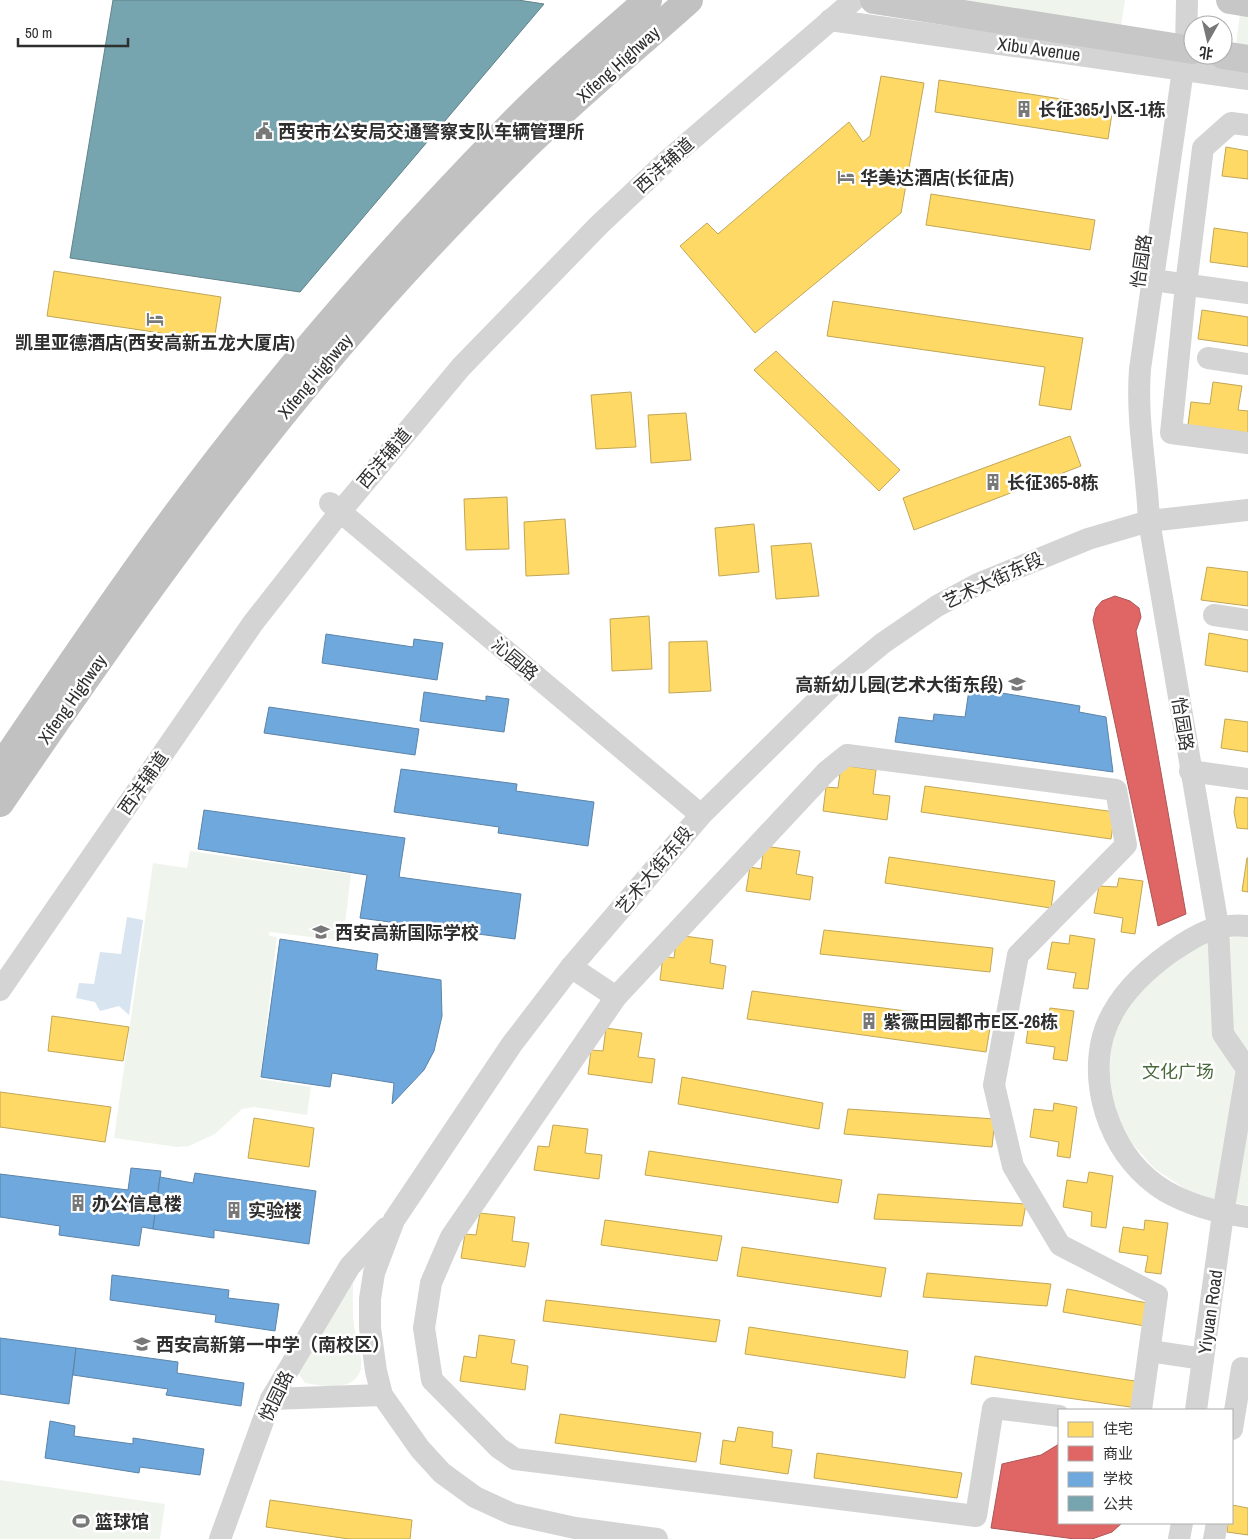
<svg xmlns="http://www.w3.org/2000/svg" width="1248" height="1539" font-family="'Archivo Narrow','Noto Sans SC',sans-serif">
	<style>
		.green { fill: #eff5ec }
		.water { fill: #d9e4f1 }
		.homes { fill: #ffd966; stroke: #c1a656 }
		.shops { fill: #e06666; stroke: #ab5656 }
		.schools { fill: #6fa8dc; stroke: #5c84a8 }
		.public { fill: #76a5af; stroke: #618289 }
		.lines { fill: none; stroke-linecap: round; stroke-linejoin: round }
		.minor { stroke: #d4d4d4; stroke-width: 22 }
		.major { stroke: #c7c7c7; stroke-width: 28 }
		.highway { stroke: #c1c1c1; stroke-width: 28 }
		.labels { text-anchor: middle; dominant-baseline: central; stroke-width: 5; stroke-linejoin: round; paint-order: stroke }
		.street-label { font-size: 18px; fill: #2f2f2f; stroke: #fff }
		.poi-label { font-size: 18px; font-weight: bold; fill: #2f2f2f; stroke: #fff; text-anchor: start }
		.park-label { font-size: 18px; fill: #4a6a3c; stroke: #fff }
	</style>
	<rect width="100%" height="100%" fill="#fff"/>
	<g class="green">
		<polygon points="956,0 1125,0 1121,26"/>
		<polygon points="1240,14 1248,15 1248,46 1236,44"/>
		<polygon points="190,851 351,874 343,941 270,932 269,936 277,937 260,1079 311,1087 307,1115 254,1107 242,1109 215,1134 189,1146 177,1147 114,1138 153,863 187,868"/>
		<polygon points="1242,936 1248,936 1248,1205 1215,1200 1190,1192 1155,1169 1124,1134 1108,1084 1113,1035 1125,1006 1141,988 1183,954 1210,941"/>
		<path d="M 353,1282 C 353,1298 352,1316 355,1332 C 356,1343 363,1356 361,1367 C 357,1393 322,1386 305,1383 L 298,1373 Z"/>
		<polygon points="0,1480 165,1504 160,1539 0,1539"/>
	</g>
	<polygon class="water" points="127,917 143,920 129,1015 119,1006 100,1011 95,1002 76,998 79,983 94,984 100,952 121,954"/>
	<g class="homes">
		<polygon points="881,76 924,83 901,213 755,333 680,246 707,223 718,234 849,122 863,142 870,136"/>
		<polygon points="939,80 1113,107 1108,139 935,112"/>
		<polygon points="1226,147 1248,151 1248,179 1222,176"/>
		<polygon points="931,194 1095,220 1090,250 926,225"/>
		<polygon points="1214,228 1248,233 1248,267 1210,262"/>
		<polygon points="54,271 221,297 214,341 47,316"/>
		<polygon points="833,301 1083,338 1071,410 1039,405 1045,367 827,336"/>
		<polygon points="1202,310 1248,317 1248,346 1198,339"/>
		<polygon points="776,351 900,470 879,491 754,370"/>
		<polygon points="1213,382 1242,386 1238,410 1248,411 1248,433 1188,425 1191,402 1210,404"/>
		<polygon points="631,392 636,447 596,449 591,395"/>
		<polygon points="686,413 691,460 651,463 648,415"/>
		<polygon points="1070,436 1081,466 914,530 903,498"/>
		<polygon points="507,497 509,549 466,550 464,499"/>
		<polygon points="565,519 569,574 526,576 524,522"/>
		<polygon points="754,524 759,572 719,576 715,528"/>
		<polygon points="811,543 819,596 776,599 771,546"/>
		<polygon points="1207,567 1248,572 1248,606 1201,600"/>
		<polygon points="649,616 652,669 612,671 610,619"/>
		<polygon points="1209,633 1248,640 1248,672 1205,665"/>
		<polygon points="707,641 711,691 669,693 669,642"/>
		<polygon points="1225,719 1248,722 1248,752 1221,748"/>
		<polygon points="841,765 876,770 873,794 890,796 887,820 823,811 826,787 838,788"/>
		<polygon points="925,786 1115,812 1111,839 921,812"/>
		<polygon points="1236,797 1248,798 1248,829 1237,828 1234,812"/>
		<polygon points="764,846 800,851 796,874 813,877 810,900 746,891 750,867 761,869"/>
		<polygon points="889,857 1055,881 1051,908 885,883"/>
		<polygon points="1247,858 1248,858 1248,892 1242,891"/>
		<polygon points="1119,878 1143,881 1135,934 1121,932 1123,918 1094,913 1099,886 1117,887"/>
		<polygon points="824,930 993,948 990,972 820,954"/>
		<polygon points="677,935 713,940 710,963 726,966 723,989 660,980 663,956 674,958"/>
		<polygon points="1070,935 1095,939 1088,989 1073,988 1076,973 1047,969 1052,942 1069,944"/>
		<polygon points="752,991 991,1022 986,1052 747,1019"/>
		<polygon points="1050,1008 1074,1011 1067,1061 1053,1059 1055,1047 1026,1043 1030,1015 1048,1017"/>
		<polygon points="52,1016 129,1027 123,1061 48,1051"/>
		<polygon points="606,1028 642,1033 638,1057 655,1059 652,1083 588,1074 591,1050 603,1051"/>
		<polygon points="682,1077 823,1103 819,1129 678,1104"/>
		<polygon points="0,1092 111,1107 105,1142 0,1127"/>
		<polygon points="1054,1103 1077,1107 1070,1158 1057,1156 1059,1142 1030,1137 1034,1109 1053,1111"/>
		<polygon points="848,1109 995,1119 992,1147 844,1134"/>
		<polygon points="254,1118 314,1128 309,1167 248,1158"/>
		<polygon points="553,1125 588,1129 585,1153 602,1155 599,1179 534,1170 538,1146 549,1147"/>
		<polygon points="649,1151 842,1180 838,1203 645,1175"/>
		<polygon points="1089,1172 1113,1176 1106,1228 1091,1226 1092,1212 1063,1207 1067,1180 1087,1183"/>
		<polygon points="878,1194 1026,1204 1022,1226 874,1219"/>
		<polygon points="480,1213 515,1217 512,1241 529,1243 525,1267 461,1258 465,1234 476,1235"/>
		<polygon points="605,1220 722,1236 717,1261 601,1245"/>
		<polygon points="1145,1220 1168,1223 1161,1274 1145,1272 1148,1256 1119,1252 1123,1227 1144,1230"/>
		<polygon points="742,1247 886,1268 881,1297 737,1276"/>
		<polygon points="927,1273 1051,1284 1047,1306 923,1297"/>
		<polygon points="1067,1289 1148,1303 1145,1326 1063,1312"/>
		<polygon points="546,1300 720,1320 716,1342 543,1321"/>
		<polygon points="749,1327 908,1351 905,1378 745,1354"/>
		<polygon points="479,1335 515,1340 511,1363 528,1366 525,1390 460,1381 464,1356 476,1358"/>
		<polygon points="975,1356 1141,1382 1137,1408 971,1384"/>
		<polygon points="560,1414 701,1433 696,1462 555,1443"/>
		<polygon points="738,1427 773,1432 772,1447 792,1450 788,1474 720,1464 723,1440 735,1442"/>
		<polygon points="817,1453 962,1473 957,1498 814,1478"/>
		<polygon points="270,1500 412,1520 410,1539 349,1539 266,1527"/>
		<polygon points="1232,1505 1248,1508 1248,1535 1227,1532 1228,1523 1232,1523"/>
	</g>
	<g class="shops">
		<polygon points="1115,596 1130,601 1139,608 1141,617 1136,631 1186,914 1158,926 1093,620 1096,608 1102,601"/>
		<polygon points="1059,1444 1059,1523 1122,1523 1112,1532 1092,1539 1075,1539 991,1528 1002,1464 1041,1455"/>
	</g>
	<g class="schools">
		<polygon points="326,634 413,647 414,639 443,643 437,680 322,663"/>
		<polygon points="970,683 1003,687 1002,693 1080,706 1079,712 1106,717 1113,772 895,742 899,717 933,721 934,714 965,717"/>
		<polygon points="424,692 486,701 486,696 509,699 504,732 420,721"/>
		<polygon points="269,707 419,729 415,755 264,733"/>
		<polygon points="401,769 517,784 516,791 594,802 588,846 498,833 499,827 394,812"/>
		<polygon points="204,810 405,838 399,877 521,894 515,939 360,918 367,875 198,849"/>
		<polygon points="280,939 378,954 376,970 441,980 442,1016 434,1051 424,1070 392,1104 394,1083 332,1073 330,1087 261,1077"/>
		<polygon points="131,1168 161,1171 153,1229 142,1227 139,1246 59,1235 60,1226 0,1217 0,1174 128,1190"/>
		<polygon points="195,1173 316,1191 309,1244 214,1230 214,1238 153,1229 160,1177 193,1183"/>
		<polygon points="112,1275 229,1290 228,1298 279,1304 275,1331 215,1322 216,1315 110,1300"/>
		<polygon points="0,1338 76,1348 69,1404 0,1394"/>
		<polygon points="76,1348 178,1362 177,1373 244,1383 241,1406 166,1395 168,1389 73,1375"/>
		<polygon points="50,1421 75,1426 74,1436 133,1444 133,1438 204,1449 200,1475 140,1467 139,1473 45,1458"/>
	</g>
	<polygon class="public" points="113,0 518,0 544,4 300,292 70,258"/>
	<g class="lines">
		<g class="minor">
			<path d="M 1187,0 L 1186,49 L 1140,369 C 1136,421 1147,470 1149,521 L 1218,926 L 1223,1034 L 1247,1069 L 1223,1214 L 1196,1410"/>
			<polyline points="830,20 1248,79"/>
			<polyline points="1248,125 1231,123 1203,148 1186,285 1171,433 1248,443"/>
			<polyline points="1153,280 1248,293"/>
			<polyline points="1208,358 1248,364"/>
			<polyline points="330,503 701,815"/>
			<polyline points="1214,615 1248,620"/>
			<polyline points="1190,771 1248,779"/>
			<path d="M 1248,926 C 1216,923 1197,934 1171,952 C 1143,972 1113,1001 1103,1036 C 1088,1093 1115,1161 1165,1191 C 1191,1206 1219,1213 1248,1217"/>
			<polyline points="571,967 616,997"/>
			<polyline points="0,990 253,623 340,512 461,367 599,225 668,160 854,0"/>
			<polyline points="1150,1351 1203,1359"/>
			<polyline points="271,1399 382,1395"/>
			<polyline points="1059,1416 993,1408 976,1516 515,1459 499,1448 432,1380 424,1328 431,1283 440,1262 451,1237 616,997 827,771 847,755 1116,790 1126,845 1018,955 994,1085 1013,1166 1060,1245 1157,1295 1141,1410"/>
			<polyline points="1232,1429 1242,1368 1248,1369"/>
			<polyline points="220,1539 271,1399 350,1266 386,1228"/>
			<polyline points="657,1539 575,1528 512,1514 475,1497 442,1473 420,1449 382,1395 376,1371 370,1328 370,1299 374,1273 394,1220 512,1044 571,967 701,815 838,680 883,643 937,606 978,584 1088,539 1149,521 1248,510"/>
			<polyline points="1179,1539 1182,1523"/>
			<polyline points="1214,1539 1217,1523"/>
		</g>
		<g class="major">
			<polyline points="874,0 1193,50"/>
			<polyline points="1230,0 1248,3"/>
			<polyline points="1223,55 1248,59"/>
		</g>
		<g class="highway">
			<path d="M 0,768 C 57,684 113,600 173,519 C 274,382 387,252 506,130 C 550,84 600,42 648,0"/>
			<path d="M 0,803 C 102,654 204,507 320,369 C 383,293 452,220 522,150 C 575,98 633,50 689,0"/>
		</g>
	</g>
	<defs>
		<g id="building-bare" transform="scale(1.35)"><path d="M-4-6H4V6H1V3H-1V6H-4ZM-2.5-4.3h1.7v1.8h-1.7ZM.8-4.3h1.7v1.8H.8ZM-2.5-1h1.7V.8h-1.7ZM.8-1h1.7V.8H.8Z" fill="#787878" stroke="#fff" stroke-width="2.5" paint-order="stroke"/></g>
		<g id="civic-bare" transform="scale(1.35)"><path d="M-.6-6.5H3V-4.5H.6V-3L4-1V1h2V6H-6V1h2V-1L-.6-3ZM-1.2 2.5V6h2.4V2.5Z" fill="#787878" stroke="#fff" stroke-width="2.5" paint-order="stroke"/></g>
		<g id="hotel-bare" transform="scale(1.35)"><path d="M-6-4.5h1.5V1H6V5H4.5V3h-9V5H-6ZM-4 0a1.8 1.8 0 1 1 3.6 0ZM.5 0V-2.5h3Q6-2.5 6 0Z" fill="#787878" stroke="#fff" stroke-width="2.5" paint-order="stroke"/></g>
		<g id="school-bare" transform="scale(1.35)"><path d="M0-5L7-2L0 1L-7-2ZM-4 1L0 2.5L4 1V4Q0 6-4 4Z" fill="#787878" stroke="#fff" stroke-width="2.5" paint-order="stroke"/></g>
		<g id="stadium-bare" transform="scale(1.35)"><path d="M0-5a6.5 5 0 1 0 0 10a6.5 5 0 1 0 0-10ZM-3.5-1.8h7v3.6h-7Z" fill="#787878" stroke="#fff" stroke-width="2.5" paint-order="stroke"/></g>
	</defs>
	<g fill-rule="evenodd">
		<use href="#building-bare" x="1024" y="109"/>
		<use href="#civic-bare" x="264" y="131"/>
		<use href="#hotel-bare" x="846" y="177"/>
		<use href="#hotel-bare" x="155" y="319"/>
		<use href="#building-bare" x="993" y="482"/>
		<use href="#school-bare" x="1017" y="684"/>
		<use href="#school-bare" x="321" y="932"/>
		<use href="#building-bare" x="869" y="1021"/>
		<use href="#building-bare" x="78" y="1203"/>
		<use href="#building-bare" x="234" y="1210"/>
		<use href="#school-bare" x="142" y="1344"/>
		<use href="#stadium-bare" x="81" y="1521"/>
	</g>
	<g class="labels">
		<g class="street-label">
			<text transform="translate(1039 49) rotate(8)">Xibu Avenue</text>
			<text transform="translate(618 64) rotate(-42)">Xifeng Highway</text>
			<text transform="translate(664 165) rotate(-42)">西沣辅道</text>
			<text transform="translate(1141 261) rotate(-82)">怡园路</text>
			<text transform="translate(315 376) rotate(-50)">Xifeng Highway</text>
			<text transform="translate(384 458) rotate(-50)">西沣辅道</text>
			<text transform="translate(993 580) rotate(-25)">艺术大街东段</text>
			<text transform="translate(515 659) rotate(40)">沁园路</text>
			<text transform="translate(72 699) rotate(-55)">Xifeng Highway</text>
			<text transform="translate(1183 724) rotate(81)">怡园路</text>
			<text transform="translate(143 783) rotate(-55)">西沣辅道</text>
			<text transform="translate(654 870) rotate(-50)">艺术大街东段</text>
			<text transform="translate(1210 1312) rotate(-82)">Yiyuan Road</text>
			<text transform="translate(276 1396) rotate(-64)">悦园路</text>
		</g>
		<g class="poi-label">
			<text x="1038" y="109">长征365小区-1栋</text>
			<text x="278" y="131">西安市公安局交通警察支队车辆管理所</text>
			<text x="860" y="177">华美达酒店(长征店)</text>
			<text x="155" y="342" text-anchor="middle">凯里亚德酒店(西安高新五龙大厦店)</text>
			<text x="1007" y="482">长征365-8栋</text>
			<text x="1003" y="684" text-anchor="end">高新幼儿园(艺术大街东段)</text>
			<text x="335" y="932">西安高新国际学校</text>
			<text x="883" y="1021">紫薇田园都市E区-26栋</text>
			<text x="92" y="1203">办公信息楼</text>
			<text x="248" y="1210">实验楼</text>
			<text x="156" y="1344">西安高新第一中学（南校区）</text>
			<text x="95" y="1521">篮球馆</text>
		</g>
		<g class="park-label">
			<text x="1178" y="1071">文化广场</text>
		</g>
	</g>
	<rect x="1058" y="1409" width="175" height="115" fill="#ffffff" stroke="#acacac"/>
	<rect x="1068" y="1422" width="25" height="15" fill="#ffd966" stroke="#acacac"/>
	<text x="1103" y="1434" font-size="15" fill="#2f2f2f">住宅</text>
	<rect x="1068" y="1446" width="25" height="15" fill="#e06666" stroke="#acacac"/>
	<text x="1103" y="1459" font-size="15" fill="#2f2f2f">商业</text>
	<rect x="1068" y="1472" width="25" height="15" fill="#6fa8dc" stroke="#acacac"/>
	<text x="1103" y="1484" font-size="15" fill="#2f2f2f">学校</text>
	<rect x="1068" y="1496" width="25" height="15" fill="#76a5af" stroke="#acacac"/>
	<text x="1103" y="1509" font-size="15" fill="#2f2f2f">公共</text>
	<g transform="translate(1208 40) rotate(188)"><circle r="24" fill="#ffffff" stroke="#acacac"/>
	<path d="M0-4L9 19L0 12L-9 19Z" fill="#787878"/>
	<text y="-8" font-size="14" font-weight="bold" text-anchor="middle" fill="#2f2f2f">北</text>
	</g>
	<path d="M18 38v8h110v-8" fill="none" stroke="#2f2f2f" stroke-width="2.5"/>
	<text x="25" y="38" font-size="15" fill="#2f2f2f" stroke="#ffffff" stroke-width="4" paint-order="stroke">50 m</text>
</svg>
